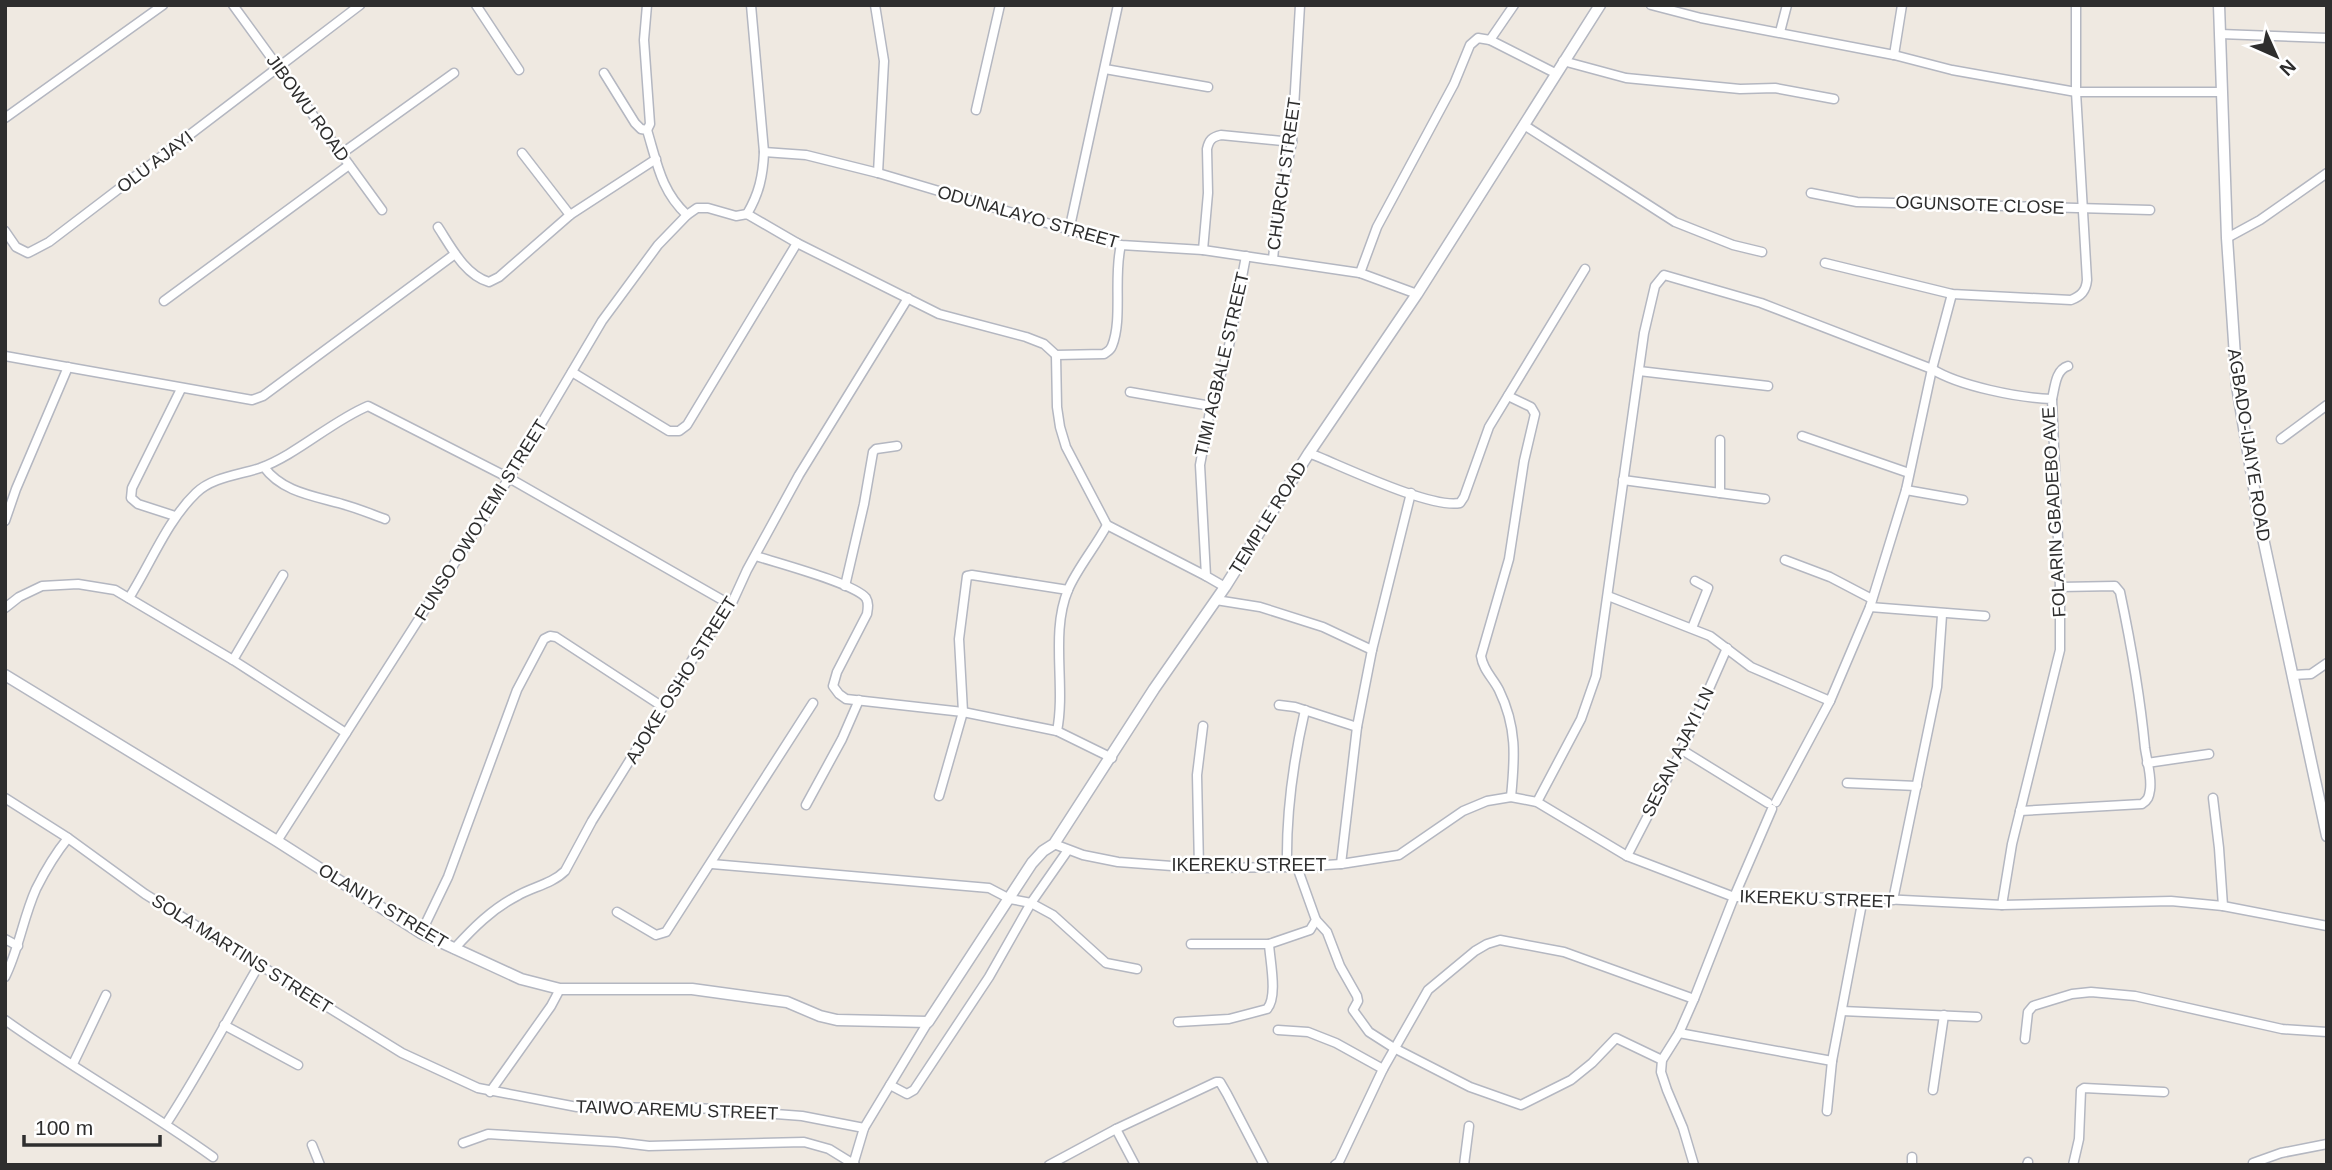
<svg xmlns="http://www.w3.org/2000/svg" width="2332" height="1170" font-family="Arial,sans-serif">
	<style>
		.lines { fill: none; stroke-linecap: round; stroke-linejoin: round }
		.minor-casing { stroke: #b4b7c1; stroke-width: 11 }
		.tertiary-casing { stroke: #b4b7c1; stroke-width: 13 }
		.minor { stroke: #fff; stroke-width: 8 }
		.tertiary { stroke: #fff; stroke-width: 10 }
		.labels { text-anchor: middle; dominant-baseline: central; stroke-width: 5; stroke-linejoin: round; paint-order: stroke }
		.street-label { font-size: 18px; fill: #2e2e2e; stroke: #fff }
	</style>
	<rect width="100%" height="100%" fill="#efe9e1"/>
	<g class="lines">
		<g class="minor-casing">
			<g id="minor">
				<polyline points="233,5 382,210"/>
				<polyline points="476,5 519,70"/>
				<polyline points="647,5 644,40 650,124 647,130"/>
				<polyline points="875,5 884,61 878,173"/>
				<polyline points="1651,5 1701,18 1894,55 1952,70 2076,92 2222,92"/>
				<polyline points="1780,32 1787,5"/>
				<polyline points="2220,34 2327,38"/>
				<polyline points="1490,40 1514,5"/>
				<polyline points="1894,55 1902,5"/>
				<polyline points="1563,61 1626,78 1740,89 1775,88 1834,99"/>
				<polyline points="1105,69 1208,87"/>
				<path d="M 604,73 L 635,123 L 641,129 L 647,130 C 657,163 661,191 687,215"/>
				<polyline points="976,110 1000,5"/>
				<polyline points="5,118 163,5"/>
				<polyline points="1524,125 1675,222 1733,245 1762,252"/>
				<polyline points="764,152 806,155 878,173 1121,245 1203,250 1360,273 1417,294"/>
				<polyline points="522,153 570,215"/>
				<polyline points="341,154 454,73"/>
				<polyline points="1811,193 1857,202 2150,210"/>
				<path d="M 747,214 C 759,194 763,176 764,152 L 751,5"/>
				<path d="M 438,227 C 451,247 465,275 489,282 L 499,277 L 570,215 L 656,159"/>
				<polyline points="5,231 16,247 28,253 49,242 360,5"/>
				<polyline points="1069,231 1118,5"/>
				<polyline points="2227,238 2260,220 2327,173"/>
				<path d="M 1203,250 L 1208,193 L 1207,149 C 1209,140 1212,137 1221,135 L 1292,142"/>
				<polyline points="1273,259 1278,209 1292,142 1300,5"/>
				<path d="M 1825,263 L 1952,294 L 2071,300 C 2081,296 2086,291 2087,280 L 2076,92 L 2076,5"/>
				<polyline points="1360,273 1377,227 1454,84 1470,45 1478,38 1490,40 1555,73"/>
				<polyline points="164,301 349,165"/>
				<polyline points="1056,355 1057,407 1060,427 1066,447 1107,525 1206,576"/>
				<polyline points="5,356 252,400 263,396 455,254"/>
				<polyline points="1639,371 1768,386"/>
				<polyline points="572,372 669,431 679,431 687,425 797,243"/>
				<polyline points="1130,392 1211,406"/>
				<path d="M 1508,396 L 1531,407 L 1535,414 L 1524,461 L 1509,559 L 1481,656 C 1483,670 1493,678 1499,690 C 1517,727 1515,757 1511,797"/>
				<path d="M 2052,399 C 2055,388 2055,370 2068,366"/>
				<polyline points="1802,436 1909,473"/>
				<polyline points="2281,439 2327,405"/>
				<polyline points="1720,440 1720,493"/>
				<path d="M 1309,453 C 1340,465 1430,509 1460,503 L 1464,497 L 1489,427 L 1585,269"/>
				<path d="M 264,467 C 282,492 314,496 342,504 C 357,508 371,514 385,519"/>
				<polyline points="1623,480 1765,499"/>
				<polyline points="1906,490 1963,500"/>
				<polyline points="175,516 138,504 131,498 132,488 181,389"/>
				<polyline points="5,521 16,489 68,367"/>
				<path d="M 756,556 C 777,563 854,583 866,598 C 869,603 868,608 867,614 L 837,672 L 833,686 L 839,694 L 846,699 L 963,712 L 1057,731 L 1112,758"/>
				<polyline points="1785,560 1830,577 1872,599"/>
				<polyline points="845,586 864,504 873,452 876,449 897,446"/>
				<polyline points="1225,587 1206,576 1200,465 1211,406 1228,351 1246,256"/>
				<polyline points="1608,596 1710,636 1751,667 1830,701"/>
				<path d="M 129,598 C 151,563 167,521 196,493 C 212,477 239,475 260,468 C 296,455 332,421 368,406 L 509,478 L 731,605"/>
				<polyline points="1216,600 1260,607 1323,627 1372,650"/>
				<polyline points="1870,607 1985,616"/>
				<polyline points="5,608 19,597 42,586 78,584 115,590 233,660 346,733"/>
				<polyline points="1692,628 1708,588 1695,581"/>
				<polyline points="233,660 283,575"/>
				<polyline points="2293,675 2311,674 2327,663"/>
				<polyline points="1279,705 1295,707 1357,727"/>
				<path d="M 1057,731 C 1066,686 1050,633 1068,590 C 1076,570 1096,546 1107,525"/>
				<polyline points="1682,750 1768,803"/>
				<polyline points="2147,763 2209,754"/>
				<polyline points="1847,783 1917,786"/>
				<polyline points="939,796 963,712 959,639 967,576 972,575 1068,590"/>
				<polyline points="5,798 68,838 145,894 402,1053 478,1088 577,1107 698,1108 802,1116 864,1128"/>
				<polyline points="2213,798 2219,848 2223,906"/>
				<path d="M 1537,802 L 1581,719 L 1596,676 L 1644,333 L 1655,286 L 1664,275 L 1761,303 L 1932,369 C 1959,386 2019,398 2052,399 L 2060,587 L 2060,650 L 2012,844 L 2002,905"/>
				<polyline points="1776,802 1830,701 1870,607 1906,490 1932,369 1952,294"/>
				<polyline points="806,805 842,739 859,700"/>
				<path d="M 2020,811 L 2142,804 C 2148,800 2149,797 2150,790 C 2152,776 2147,762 2145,748 C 2140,695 2131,644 2120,592 L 2115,586 L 2060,587"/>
				<path d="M 277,841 L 509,478 L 602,321 L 658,245 L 687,215 L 697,208 L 708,208 L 736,216 L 747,214 L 797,243 L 939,314 L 1026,337 L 1044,344 L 1056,355 L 1104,354 C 1108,351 1110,351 1112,346 C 1123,319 1113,276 1121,245"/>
				<polyline points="1054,844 1083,855 1118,862 1199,868 1297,867 1341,864 1399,855 1463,811 1487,801 1511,797 1537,802 1627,856 1734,897 1863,898 2002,905 2171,901 2223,906 2327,926"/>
				<polyline points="1627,856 1682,750 1727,648"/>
				<polyline points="712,864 989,888 1010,899 1031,903 1053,915 1106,963 1137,969"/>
				<polyline points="1341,864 1357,727 1372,650 1411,493"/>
				<path d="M 1287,867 C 1286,814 1293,762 1305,710"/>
				<polyline points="1199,868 1197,775 1203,726"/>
				<polyline points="1893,900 1937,687 1942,615"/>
				<polyline points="617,912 656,935 666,932 813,703"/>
				<polyline points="1316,920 1327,932 1340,966 1357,996 1358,1001 1353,1010 1369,1032 1394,1048 1470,1087 1521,1105 1571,1080 1592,1063 1616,1038 1662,1060"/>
				<polyline points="421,933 448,877 517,690 544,639 550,636 556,637 663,707"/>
				<polyline points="5,939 18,946"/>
				<polyline points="1191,944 1269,944 1310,930 1316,920 1297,867"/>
				<path d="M 454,949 C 473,928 492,909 517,896 C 532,887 552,884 565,871 L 592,821 L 694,657 L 731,605 L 747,570 L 799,475 L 908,298"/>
				<path d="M 5,977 C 19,949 23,918 36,889 C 45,871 55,854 68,838"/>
				<polyline points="1842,1011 1977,1017"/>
				<path d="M 5,1020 C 72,1068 145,1108 213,1157"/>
				<path d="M 1178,1022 L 1229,1019 L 1267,1009 C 1278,997 1270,961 1269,944"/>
				<polyline points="224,1025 298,1065"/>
				<polyline points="1278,1030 1308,1032 1336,1043 1383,1069"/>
				<polyline points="1679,1033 1832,1061"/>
				<polyline points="2025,1039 2028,1012 2033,1006 2072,994 2091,992 2135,996 2282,1029 2327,1032"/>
				<polyline points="73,1064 106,995"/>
				<polyline points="890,1085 907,1094 914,1090 989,977 1031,903 1068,850"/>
				<polyline points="1933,1090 1944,1015"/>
				<polyline points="490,1092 551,1006 560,989"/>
				<polyline points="1827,1111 1832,1061 1863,898"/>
				<path d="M 166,1124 C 200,1072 228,1018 259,965"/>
				<polyline points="1116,1129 1135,1165"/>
				<polyline points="463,1143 488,1134 616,1142 649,1146 804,1142 829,1149 855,1165"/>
				<polyline points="312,1145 320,1165"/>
				<polyline points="1912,1157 1912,1165"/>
				<polyline points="2253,1163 2281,1153 2327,1144"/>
				<polyline points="853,1165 864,1128 928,1022"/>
				<polyline points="1049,1165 1116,1129 1216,1082 1220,1082 1227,1094 1264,1165"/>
				<polyline points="1335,1165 1339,1162 1383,1069 1428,990 1475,951 1487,944 1500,940 1564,952 1694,999"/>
				<polyline points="1464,1165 1469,1126"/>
				<polyline points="1694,1165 1683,1128 1667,1090 1661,1072 1662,1060 1679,1033 1694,999 1734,897 1772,809"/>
				<polyline points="2027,1165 2028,1162"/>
				<polyline points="2073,1165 2079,1139 2081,1090 2084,1088 2164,1092"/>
			</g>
		</g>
		<g class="tertiary-casing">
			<g id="tertiary">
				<polyline points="2219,5 2227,238 2237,386 2260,524 2327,836"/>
				<polyline points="5,675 277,841 421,933 521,979 560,989 692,989 787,1002 820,1016 837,1020 928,1022 1032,863 1043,851 1054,844 1154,689 1225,587 1309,453 1417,294 1600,5"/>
			</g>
		</g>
		<use href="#minor" class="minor"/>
		<use href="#tertiary" class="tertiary"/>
	</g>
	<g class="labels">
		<g class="street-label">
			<text transform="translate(308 108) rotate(54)">JIBOWU ROAD</text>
			<text transform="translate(155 162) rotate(-37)">OLU AJAYI</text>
			<text transform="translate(1284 174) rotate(-82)">CHURCH STREET</text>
			<text transform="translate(1980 205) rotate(2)">OGUNSOTE CLOSE</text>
			<text transform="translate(1028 217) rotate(16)">ODUNALAYO STREET</text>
			<text transform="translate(1222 364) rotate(-77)">TIMI AGBALE STREET</text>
			<text transform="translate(2249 445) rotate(81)">AGBADO-IJAIYE ROAD</text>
			<text transform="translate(2054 512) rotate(-93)">FOLARIN GBADEBO AVE</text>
			<text transform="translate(1268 518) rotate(-58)">TEMPLE ROAD</text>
			<text transform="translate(481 520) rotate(-58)">FUNSO OWOYEMI STREET</text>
			<text transform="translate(681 680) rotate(-58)">AJOKE OSHO STREET</text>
			<text transform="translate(1678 752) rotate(-64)">SESAN AJAYI LN</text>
			<text x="1249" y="865">IKEREKU STREET</text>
			<text transform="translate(1817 899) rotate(2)">IKEREKU STREET</text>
			<text transform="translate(383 906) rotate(31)">OLANIYI STREET</text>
			<text transform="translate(242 954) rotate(32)">SOLA MARTINS STREET</text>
			<text transform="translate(677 1110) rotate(2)">TAIWO AREMU STREET</text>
		</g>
	</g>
	<rect width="2332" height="1170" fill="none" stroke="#2e2e2e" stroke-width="14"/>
	<g transform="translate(2276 56) rotate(135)" stroke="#ffffff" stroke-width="5" paint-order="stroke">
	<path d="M0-5L12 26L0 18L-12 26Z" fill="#2e2e2e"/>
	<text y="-10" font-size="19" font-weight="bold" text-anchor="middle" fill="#2e2e2e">N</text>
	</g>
	<path d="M24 1135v10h136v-10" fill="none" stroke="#2e2e2e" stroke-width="3.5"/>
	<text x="35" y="1135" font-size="21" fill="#2e2e2e" stroke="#ffffff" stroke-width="5" paint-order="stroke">100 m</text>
</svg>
